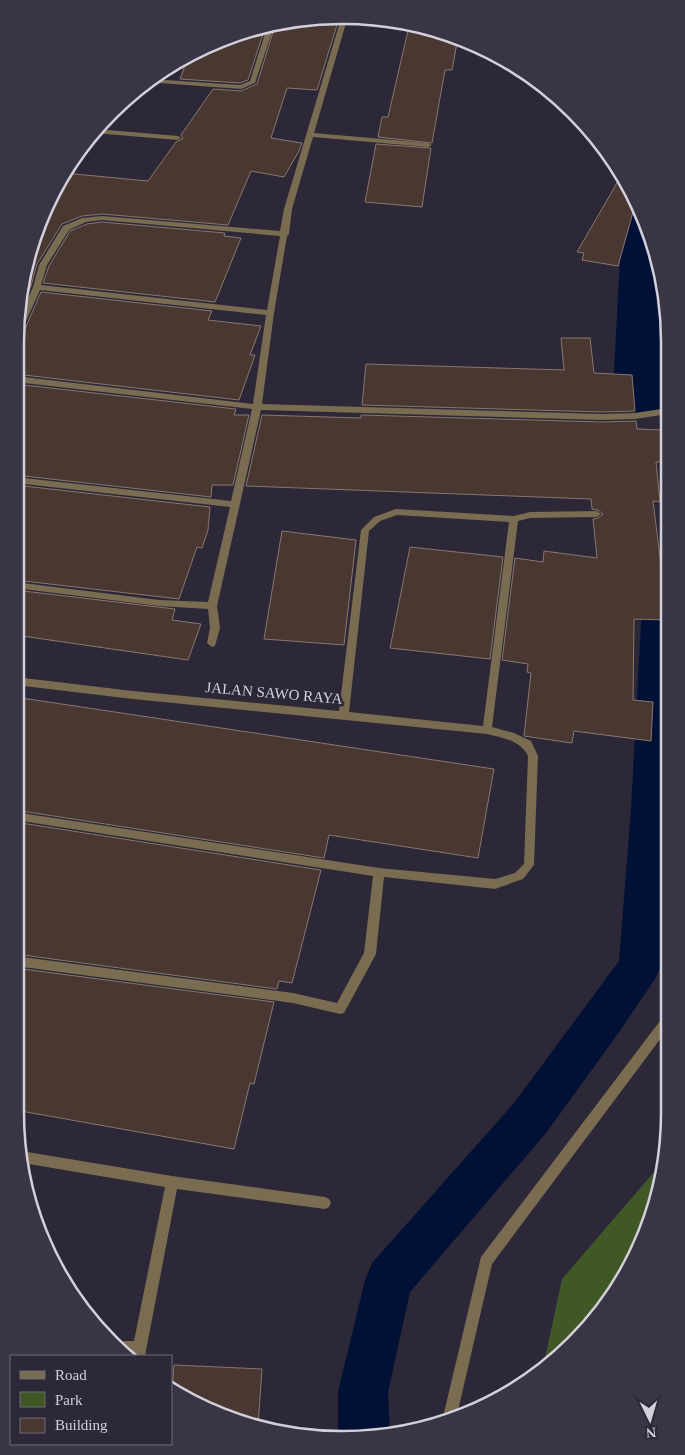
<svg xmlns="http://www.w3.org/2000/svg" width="685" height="1455" font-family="'Times New Roman',serif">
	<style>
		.green { fill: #405726 }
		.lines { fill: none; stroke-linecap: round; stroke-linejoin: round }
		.canal { fill: #001135; fill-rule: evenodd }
		.river { fill: #001135; fill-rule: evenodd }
		.building { fill: #493832; stroke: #8a766f }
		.minor { fill: #796c51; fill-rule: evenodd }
		.tertiary { fill: #796c51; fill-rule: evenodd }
		.labels { text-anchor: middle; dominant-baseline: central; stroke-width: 5; stroke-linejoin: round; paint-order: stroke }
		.street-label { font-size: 15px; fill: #d2d0da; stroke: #2c2837 }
		.rim { fill: none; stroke: #d2d0da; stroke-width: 2.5 }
	</style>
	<rect width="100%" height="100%" fill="#2c2837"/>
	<polygon class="green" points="666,1158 664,1177 645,1238 589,1329 544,1363 562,1279"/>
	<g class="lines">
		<polygon class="canal" points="658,558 668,561 669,835 661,966 655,979 617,1035 546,1133 410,1292 388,1392 390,1436 338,1436 338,1392 365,1280 372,1263 514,1103 619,961 631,810 643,587 641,570 646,561"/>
		<polygon class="river" points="639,207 645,217 667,299 668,399 661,409 642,414 623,409 616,397 614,372 622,220 629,210"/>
	</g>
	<g class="building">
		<polygon points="340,15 317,90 287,88 271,138 302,143 299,151 284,177 251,171 228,225 102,214 82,216 62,224 37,264 31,286 17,318 21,278 40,217 64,173 148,181 176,142 183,139 181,135 213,89 241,91 257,84 276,22"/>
		<polygon points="410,22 458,37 452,70 445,70 432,143 378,137 382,117 388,117"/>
		<polygon points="266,25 248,80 240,83 180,79 189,55 217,40"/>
		<polygon points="376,144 431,148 422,207 365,202"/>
		<polygon points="621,176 635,200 635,205 618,266 582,260 584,253 577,252"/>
		<polygon points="102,222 225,233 224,236 241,238 215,302 43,283 49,266 70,231 87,224"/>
		<polygon points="41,292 212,311 208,320 261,326 250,355 255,355 239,400 15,374 15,339 22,336"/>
		<polygon points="561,338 590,338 594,373 632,375 635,411 602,412 362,405 366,364 564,370"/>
		<polygon points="15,384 236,409 234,415 249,415 233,485 212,485 211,497 15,475"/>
		<polygon points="262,415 361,418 361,415 602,422 636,421 637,429 661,430 664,462 656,462 660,502 653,501 663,581 665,620 634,619 633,700 653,702 651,741 574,731 572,743 524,736 531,673 527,672 528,664 502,660 515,558 543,562 544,551 597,558 593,519 598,518 603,514 598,510 592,509 591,499 246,486"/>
		<polygon points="15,485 210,507 208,530 202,548 197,547 179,599 15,580"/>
		<polygon points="282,531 356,540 344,645 264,639"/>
		<polygon points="410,547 503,557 490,659 390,648"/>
		<polygon points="15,590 175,609 172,620 201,624 188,660 15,635"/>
		<polygon points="15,697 494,769 478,858 329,835 324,858 15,810"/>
		<polygon points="15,822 321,870 292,983 279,981 277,989 15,954"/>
		<polygon points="15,968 274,1002 254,1084 250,1083 234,1149 15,1110"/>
		<polygon points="174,1365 262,1369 258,1426 178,1396 172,1390"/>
	</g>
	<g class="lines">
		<g class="minor">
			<path d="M 342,15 L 348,16 L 314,133 L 428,143 L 432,145 L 428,147 L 313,137 L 292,209 L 289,234 L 287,236 L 274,313 L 262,404 L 602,414 L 635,413 L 668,408 L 668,414 L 635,419 L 602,420 L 261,410 L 217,606 L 220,628 L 215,646 L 212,647 L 207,643 L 210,628 L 208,609 L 159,606 L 15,588 L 15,582 L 159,600 L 208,602 L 230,507 L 15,483 L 15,477 L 231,501 L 252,409 L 15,382 L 15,376 L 253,404 L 266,315 L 40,290 L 20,335 L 16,337 L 17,324 L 33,287 L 39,265 L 63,226 L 82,218 L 102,216 L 280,231 L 284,209 ZM 102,220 L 280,236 L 267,310 L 41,285 L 47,265 L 69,230 L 86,222 Z"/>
			<polygon points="275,23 255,83 241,89 146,82 150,79 240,85 250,81 268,24"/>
			<polygon points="96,129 178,136 181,138 178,140 93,133"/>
			<path d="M 396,509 L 514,516 L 530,512 L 597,511 L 601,514 L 597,517 L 530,518 L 518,521 L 492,727 L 514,733 L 531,741 L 538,756 L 534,865 L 523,879 L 495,889 L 384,877 L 376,954 L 344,1013 L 340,1014 L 293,1003 L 15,966 L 15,956 L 293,993 L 337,1003 L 364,953 L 373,876 L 15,820 L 15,812 L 379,868 L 495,879 L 515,873 L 524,864 L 528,756 C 520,740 503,738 487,734 L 133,699 L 15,685 L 15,677 L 133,691 L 339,711 L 361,530 L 374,517 ZM 397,515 L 509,522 L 483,726 L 349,712 L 369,531 L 380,521 Z"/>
			<polygon points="21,1151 172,1176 325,1197 329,1199 331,1203 329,1207 325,1209 177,1189 145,1356 133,1356 119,1344 124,1341 134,1341 165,1187 23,1163"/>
		</g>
		<polygon class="tertiary" points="670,1012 670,1026 492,1264 457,1415 444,1419 443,1417 481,1257 666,1013"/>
	</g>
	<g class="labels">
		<g class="street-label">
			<text transform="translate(274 693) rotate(5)">JALAN SAWO RAYA</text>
		</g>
	</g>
	<path d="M0 0H685V1455H0ZM342 24H343A318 318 0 0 1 661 342V1113A318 318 0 0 1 343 1431H342A318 318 0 0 1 24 1113V342A318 318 0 0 1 342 24Z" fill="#393544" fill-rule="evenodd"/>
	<path class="rim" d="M342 24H343A318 318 0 0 1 661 342V1113A318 318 0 0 1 343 1431H342A318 318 0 0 1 24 1113V342A318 318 0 0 1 342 24Z"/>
	<rect x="10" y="1355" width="162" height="90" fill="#2c2837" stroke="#6e6b78"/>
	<rect x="20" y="1371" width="25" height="8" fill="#796c51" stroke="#6e6b78"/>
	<text x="55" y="1380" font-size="15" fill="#d2d0da">Road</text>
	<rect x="20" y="1392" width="25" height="15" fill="#405726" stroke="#6e6b78"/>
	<text x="55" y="1405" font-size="15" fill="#d2d0da">Park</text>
	<rect x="20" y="1418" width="25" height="15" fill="#493832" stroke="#6e6b78"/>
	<text x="55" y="1430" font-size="15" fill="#d2d0da">Building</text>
	<g transform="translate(650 1420) rotate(175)" stroke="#2c2837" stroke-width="4" paint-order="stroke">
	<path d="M0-4L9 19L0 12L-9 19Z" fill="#d2d0da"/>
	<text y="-8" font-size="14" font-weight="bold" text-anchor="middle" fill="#d2d0da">N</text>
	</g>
</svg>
